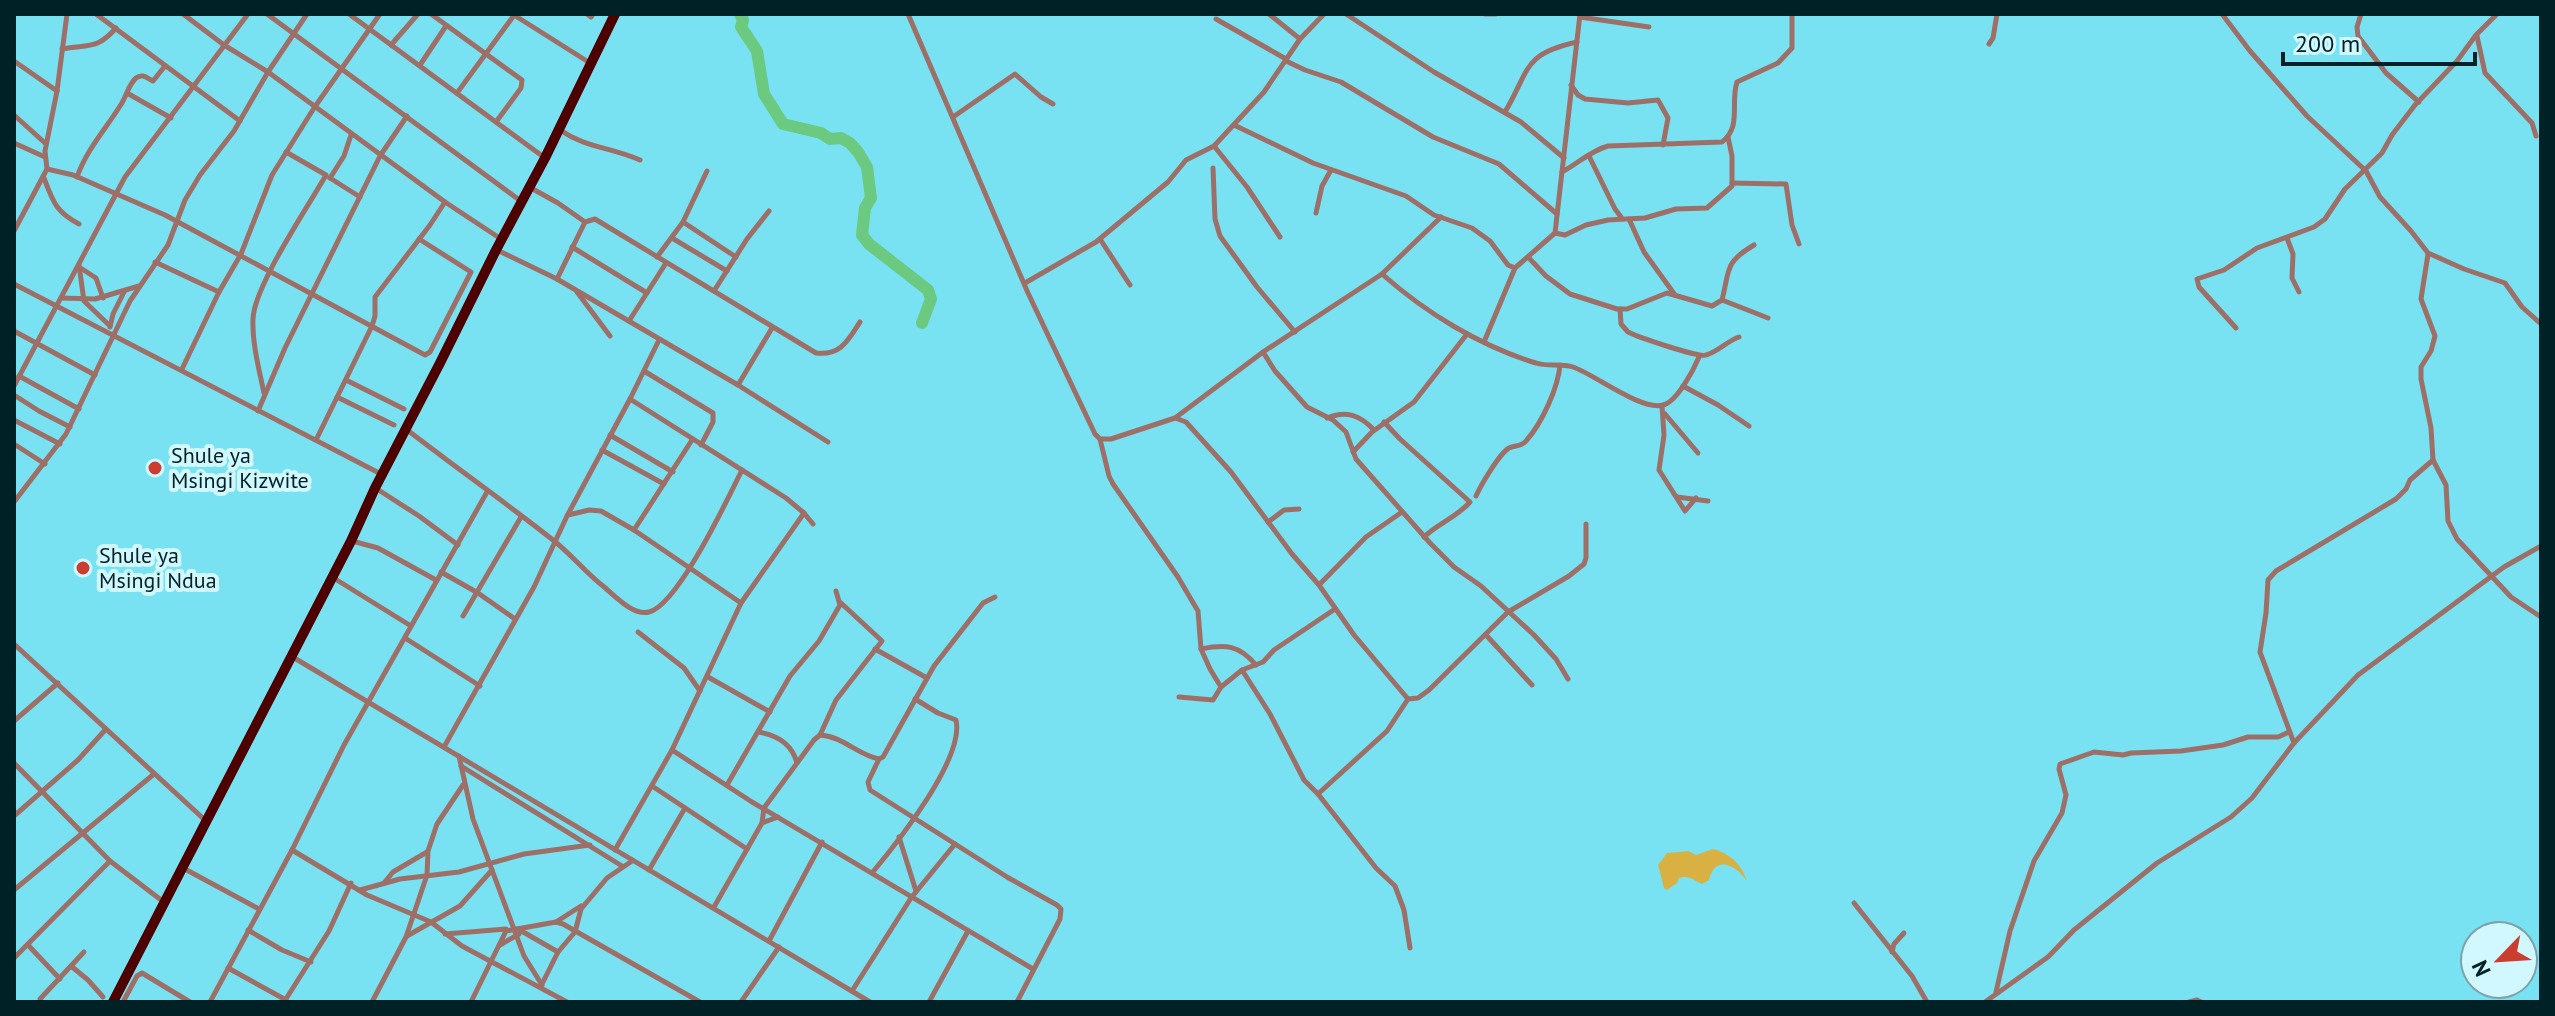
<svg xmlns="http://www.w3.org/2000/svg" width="2555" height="1016" font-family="'PT Sans',sans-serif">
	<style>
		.green { fill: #d8b142 }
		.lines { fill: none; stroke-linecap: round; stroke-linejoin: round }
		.river { stroke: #6bc980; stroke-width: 12 }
		.street { stroke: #9e6f67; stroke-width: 5 }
		.highway { stroke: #4c0000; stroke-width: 10 }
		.poi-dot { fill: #ca3d2f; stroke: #d2f8ff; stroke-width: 3 }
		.labels { text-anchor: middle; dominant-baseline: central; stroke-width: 8; stroke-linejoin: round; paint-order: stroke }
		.poi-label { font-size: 22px; fill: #002126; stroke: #d2f8ff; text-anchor: start }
	</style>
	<rect width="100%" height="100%" fill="#78e2f3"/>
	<path class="green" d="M 1713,849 C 1730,853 1742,865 1747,881 C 1736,865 1715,854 1709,880 L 1702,884 C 1693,880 1689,875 1679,878 L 1677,883 L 1667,890 L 1664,888 L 1658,865 L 1667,853 L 1688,851 L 1696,855 Z"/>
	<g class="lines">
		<polyline class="river" points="740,14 743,20 741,27 757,51 764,94 783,124 821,133 830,139 841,138 850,143 858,152 867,167 871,198 865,208 862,235 869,244 928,290 931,299 922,323"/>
		<g class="street">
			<polyline points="96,14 240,121"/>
			<polyline points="183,14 224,45 268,72 445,202 430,225 375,297 375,316 372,326 316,440"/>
			<polyline points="267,14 522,202"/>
			<polyline points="349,14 545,158"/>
			<polyline points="431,14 522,80 521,88 496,122"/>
			<polyline points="587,14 591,17 593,14"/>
			<polyline points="908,14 1028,293 1095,434 1100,439 1111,439 1175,418 1186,422 1231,472 1292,554 1319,585 1354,635 1408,699 1418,698 1429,690 1508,612 1569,576 1584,564 1586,558 1586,524"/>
			<polyline points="1269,14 1300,39"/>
			<polyline points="1346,14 1434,72 1521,122 1564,158"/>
			<polyline points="1485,14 1496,14"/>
			<polyline points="2222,14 2250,51 2307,116 2366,171 2380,197 2411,231 2428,253 2464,269 2505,283 2522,307 2541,324"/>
			<polyline points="2361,14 2357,27 2358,36 2386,73 2419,102"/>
			<polyline points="514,15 590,63"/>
			<polyline points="1580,17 1649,27"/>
			<polyline points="1216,19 1286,59"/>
			<polyline points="2477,36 2485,73 2532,123 2536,136"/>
			<polyline points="1989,44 1993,38 1997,14"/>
			<polyline points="391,45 418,14"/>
			<path d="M 62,49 C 88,44 97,50 116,28"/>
			<polyline points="14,61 57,91"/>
			<polyline points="1286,61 1305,70 1341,82 1433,137 1499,164 1557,214"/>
			<polyline points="420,65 446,26"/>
			<polyline points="1571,85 1578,95 1585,99 1628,103 1658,100 1668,118 1663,145"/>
			<polyline points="127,93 171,118"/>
			<polyline points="457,93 515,14"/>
			<path d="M 1505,112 C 1530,70 1522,54 1577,42"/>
			<polyline points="14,115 45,143"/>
			<polyline points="953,117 1015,74 1041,97 1053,104"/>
			<polyline points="1234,125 1313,163 1406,196 1434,215 1472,228 1490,241 1508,265 1515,268"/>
			<path d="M 560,130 C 586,148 611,147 640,160"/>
			<polyline points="14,143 45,157"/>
			<polyline points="1214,146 1247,187 1280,237"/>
			<polyline points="1589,156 1615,209 1621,217"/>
			<polyline points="1213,168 1215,219 1220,236 1257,287 1295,332"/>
			<polyline points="47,169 73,175 165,215 425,355 430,352 471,272 419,239"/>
			<path d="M 1562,172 C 1577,164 1592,150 1608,146 L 1722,142 C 1742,127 1730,103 1737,82 L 1778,63 L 1792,48 L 1792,14"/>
			<path d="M 77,177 C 87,149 105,130 120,106 C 126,98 128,85 136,78 C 142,73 147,78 153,81 L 165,66"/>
			<path d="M 44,178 C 53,202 56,212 79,224"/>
			<polyline points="330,178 344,156 351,135"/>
			<polyline points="330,178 360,197"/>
			<polyline points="1732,183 1786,184 1792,225 1799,244"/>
			<polyline points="531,188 558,203 585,222"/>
			<polyline points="445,202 501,239"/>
			<polyline points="1316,213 1322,186 1331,170"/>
			<polyline points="1629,219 1644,252 1675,295"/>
			<polyline points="683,222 736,257"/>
			<polyline points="14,231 47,169 45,151 57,91 67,14"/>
			<polyline points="1555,233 1565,235 1586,225 1608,220 1645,218 1676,209 1707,208 1732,186 1732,156 1728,137"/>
			<polyline points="672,238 727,271"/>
			<polyline points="2287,238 2293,254 2292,278 2299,292"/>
			<polyline points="1100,239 1130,285"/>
			<polyline points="572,247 647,293"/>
			<polyline points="497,250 557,279 738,385 828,442"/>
			<polyline points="2428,254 2421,299 2435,336 2431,351 2421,367 2421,379 2431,428 2433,460 2446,485 2448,521 2457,539 2511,597 2541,617"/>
			<polyline points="657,257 683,222 707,171"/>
			<path d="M 1528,257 L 1546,276 L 1570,294 L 1617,309 L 1627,309 L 1667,293 L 1712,306 L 1722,300 C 1730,269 1724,263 1754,245"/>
			<polyline points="155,262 219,292"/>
			<polyline points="79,265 84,301 110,326"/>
			<polyline points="79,267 96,278 103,298"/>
			<path d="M 1382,274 C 1426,313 1480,346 1536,363 C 1548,367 1561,363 1573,367 C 1594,374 1641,411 1663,405 C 1677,402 1694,369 1699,357"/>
			<path d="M 557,279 L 585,222 L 595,219 L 816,353 C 841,356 848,340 860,322"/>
			<polyline points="1025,283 1096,242 1168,182 1186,160 1214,146 1264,92 1300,39 1324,14"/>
			<polyline points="14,284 381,474"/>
			<polyline points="714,291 747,239 769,211"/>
			<polyline points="577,292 610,336"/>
			<polyline points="61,298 95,299 139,286"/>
			<polyline points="1722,300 1768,318"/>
			<path d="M 1620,309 L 1621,324 L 1628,332 C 1638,337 1699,358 1706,355 C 1718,352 1727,341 1739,337"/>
			<polyline points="629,321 666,263"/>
			<polyline points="110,327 113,314 124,292"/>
			<polyline points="2236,328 2199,287 2197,279 2224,270 2257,248 2314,227 2325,219 2345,189 2382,153 2392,135 2415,105 2457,61 2476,35 2497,14"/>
			<polyline points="14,331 95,375"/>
			<polyline points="1484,342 1515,268 1555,233 1580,14"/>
			<polyline points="1263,352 1275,371 1307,407 1333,420 1346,432 1356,459 1430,543 1454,567 1481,586 1534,635 1556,659 1568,679"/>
			<polyline points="182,369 219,292 241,254 272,175 314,108 380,14"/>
			<polyline points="644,371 713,413 713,422 701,445"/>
			<polyline points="19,376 79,409"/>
			<polyline points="346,380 404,409"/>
			<polyline points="738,385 772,328"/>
			<polyline points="14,386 125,177 248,14"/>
			<polyline points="1683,386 1718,405 1749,426"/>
			<path d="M 264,393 C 259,369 252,343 253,319 C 254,286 308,207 326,175 L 286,152"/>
			<polyline points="14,395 39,411 70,427"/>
			<polyline points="337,397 394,425"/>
			<polyline points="630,399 786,498 804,513 813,524"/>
			<polyline points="1662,406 1664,435 1659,470 1685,511 1696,498"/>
			<polyline points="258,411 285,348 380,156 407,116"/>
			<polyline points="1665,414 1698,453"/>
			<polyline points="1175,418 1263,352 1382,274 1441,217"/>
			<path d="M 1327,418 C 1346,410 1360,415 1374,430"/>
			<polyline points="14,420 60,444"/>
			<path d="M 1384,422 L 1400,439 L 1470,502 C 1457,517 1439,523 1424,537"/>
			<path d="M 406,429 C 455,467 505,502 553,540 C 571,554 585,572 603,586 C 615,596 633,616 649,612 C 678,605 728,498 742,470"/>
			<polyline points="610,435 673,472"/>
			<polyline points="1100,439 1109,476 1113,484 1178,577 1192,601 1198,611 1201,649 1210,669 1221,687"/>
			<polyline points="14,444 45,464"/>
			<polyline points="602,450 664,484"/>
			<polyline points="1353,452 1372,432 1414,402 1467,334"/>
			<polyline points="377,489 419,516 458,545"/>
			<path d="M 1476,496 C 1481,485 1499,454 1509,448 C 1516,445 1521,447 1526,441 C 1542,423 1558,388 1560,365"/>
			<polyline points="1677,497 1708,501"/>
			<polyline points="14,502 66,434 130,301 168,245 185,200 200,175 234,131 268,72 307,14"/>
			<polyline points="568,515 589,510 601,511 634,530 741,603"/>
			<polyline points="1268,522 1284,510 1299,509"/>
			<polyline points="634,530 692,440"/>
			<polyline points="352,541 378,548 436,580"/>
			<polyline points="441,572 478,593 515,619"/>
			<polyline points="332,577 411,626"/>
			<polyline points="1319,585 1366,537 1402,512"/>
			<polyline points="463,616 521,517"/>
			<polyline points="638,632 684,668 700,691"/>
			<polyline points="1486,635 1532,685"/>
			<polyline points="405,638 480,686"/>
			<polyline points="14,644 207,822"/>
			<polyline points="875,649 927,678"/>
			<path d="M 1201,649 C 1226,644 1239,645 1256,665"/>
			<polyline points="291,656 870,1002"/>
			<polyline points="1242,670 1270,714 1304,780 1318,794 1376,868 1395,886 1404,910 1410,948"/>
			<polyline points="708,677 770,712"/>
			<polyline points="1179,697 1213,700 1221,687 1242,670 1263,662 1274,650 1335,609"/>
			<polyline points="14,721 58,683"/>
			<path d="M 758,732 C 777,735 792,744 797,763"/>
			<polyline points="820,735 836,700 882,641 841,603"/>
			<polyline points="2294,743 2260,652 2266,613 2268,580 2276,571 2396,499 2406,489 2410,480 2433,460"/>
			<polyline points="444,747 534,587 567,516 630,399 659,340"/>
			<polyline points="672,750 752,802 1033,969"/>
			<polyline points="459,756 473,819 524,956 542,985"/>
			<polyline points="879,759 868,782 870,790 1007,877 1057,905 1061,909 1060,919 1017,1002"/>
			<polyline points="14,763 110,861 165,903"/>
			<polyline points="461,766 622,866"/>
			<polyline points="727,785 790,676 819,641 840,605 836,591"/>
			<polyline points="652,786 747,849"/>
			<polyline points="1318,794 1387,731 1408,699"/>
			<polyline points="14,816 78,760 106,729"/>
			<polyline points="762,823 778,817"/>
			<polyline points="899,837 916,891"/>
			<polyline points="292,850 367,895 431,922 462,946 567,1002"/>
			<polyline points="615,850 672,750 741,603 804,513"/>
			<polyline points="183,868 259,909"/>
			<polyline points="649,870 685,808"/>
			<path d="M 872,873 C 897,843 965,758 956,720 L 938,713 L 915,699"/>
			<polyline points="384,883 393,872 427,852"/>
			<polyline points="14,890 154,774"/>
			<polyline points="360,890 400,879 459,872 524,854 590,845"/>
			<polyline points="1854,903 1912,976 1927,1002"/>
			<path d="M 714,907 L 762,823 L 764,808 L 814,740 L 820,735 C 842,736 858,755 879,759 L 883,757 L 934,666 L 983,603 L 995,597"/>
			<polyline points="556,922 581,906"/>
			<polyline points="518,929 558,952"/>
			<polyline points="248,930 282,950 311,962"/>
			<polyline points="445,934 506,929"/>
			<polyline points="407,936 460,906 492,870"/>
			<polyline points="769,941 822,842"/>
			<polyline points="28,945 60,979"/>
			<polyline points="500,945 519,934"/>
			<polyline points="1892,952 1894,944 1904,933"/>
			<polyline points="14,958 110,861"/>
			<polyline points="71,966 88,980 103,997"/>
			<polyline points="228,968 286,1000"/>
			<polyline points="541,986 558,952 575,932 581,909 607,878 632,861"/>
			<polyline points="852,991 911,898 955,844"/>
			<polyline points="1996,992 2010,931 2034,861 2062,813 2066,795 2059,769 2060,764 2094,752 2123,755 2131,753 2181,751 2223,745 2248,737 2278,737 2289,732"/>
			<polyline points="40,999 84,952"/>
			<polyline points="123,1002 137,976 142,973 190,1002"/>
			<polyline points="210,1002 292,850 344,745 487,492"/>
			<polyline points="284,1002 329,931 351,883"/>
			<polyline points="372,1002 406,937 427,875 428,851 437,824 463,785"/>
			<polyline points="471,1002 506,931 556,922 563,924 700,1002"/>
			<polyline points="741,1002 779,947"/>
			<polyline points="929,1002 968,931"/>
			<polyline points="1985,1002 2048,957 2074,930 2157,863 2231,817 2252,798 2294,743 2358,675 2504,567 2541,546"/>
			<polyline points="2189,1002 2197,1000 2201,1002"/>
		</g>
		<polyline class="highway" points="113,1002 351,541 375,488 440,363 496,250 545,158 615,14"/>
	</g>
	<g class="poi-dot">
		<circle cx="155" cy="468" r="8"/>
		<circle cx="83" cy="568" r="8"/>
	</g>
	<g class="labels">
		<g class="poi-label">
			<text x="171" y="455">Shule ya<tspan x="171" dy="25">Msingi Kizwite</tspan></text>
			<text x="99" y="555">Shule ya<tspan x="99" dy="25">Msingi Ndua</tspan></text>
		</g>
	</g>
	<rect width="2555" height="1016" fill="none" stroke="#002126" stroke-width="32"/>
	<g transform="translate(2499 960) rotate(245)"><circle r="38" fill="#d2f8ff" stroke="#7ea2a8" stroke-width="2"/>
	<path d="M0-6L14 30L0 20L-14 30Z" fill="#ca3d2f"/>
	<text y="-12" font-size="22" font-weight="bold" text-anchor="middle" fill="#002126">N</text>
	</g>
	<path d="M2283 52v12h192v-12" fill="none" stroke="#002126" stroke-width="4"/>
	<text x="2295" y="52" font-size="24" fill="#002126" stroke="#d2f8ff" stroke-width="6" paint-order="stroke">200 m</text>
</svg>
